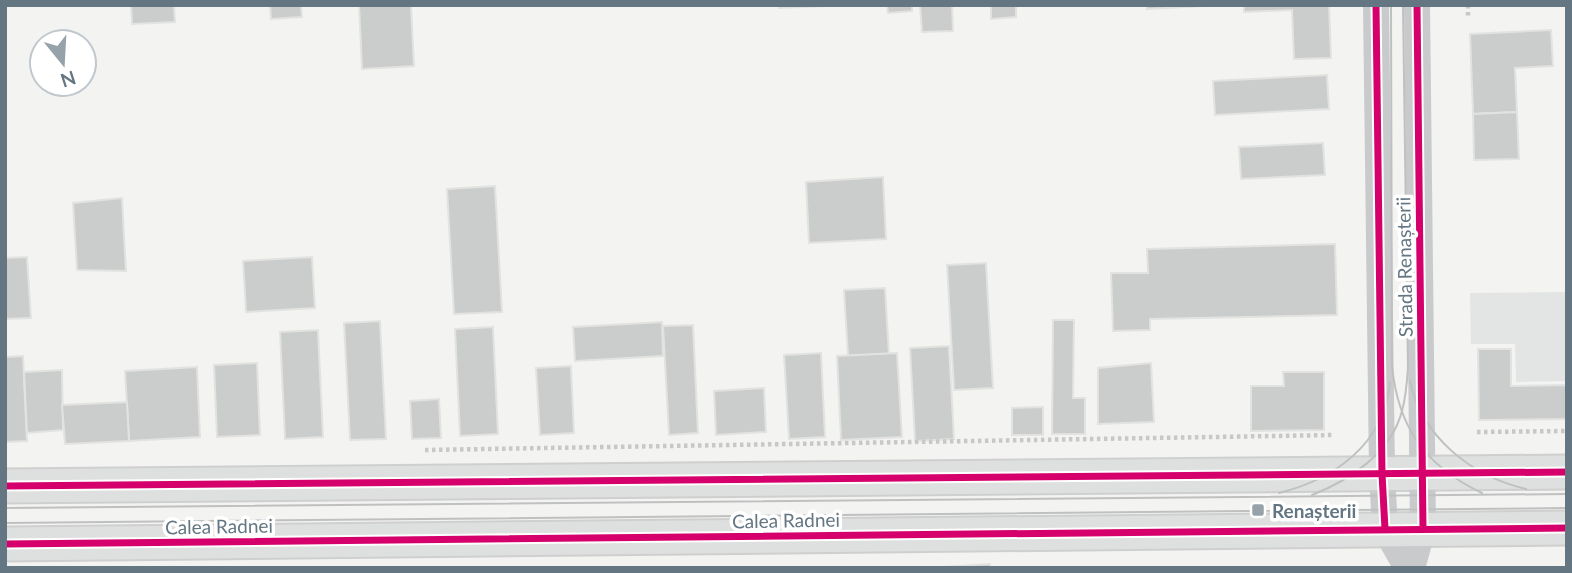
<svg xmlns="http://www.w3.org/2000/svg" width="1572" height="573" font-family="Lato,sans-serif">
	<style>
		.built { fill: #e3e5e4 }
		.building { fill: #cbcdcd; stroke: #e2e2e1; stroke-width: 2 }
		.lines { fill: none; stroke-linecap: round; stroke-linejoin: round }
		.major-casing { stroke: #cfcfcf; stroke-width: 37 }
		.path { stroke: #c7c8c8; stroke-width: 4.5; stroke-dasharray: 3.5 3.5; stroke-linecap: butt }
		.minor { stroke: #c8cacb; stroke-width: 26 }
		.major { stroke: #dedfdf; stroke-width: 33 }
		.tram { stroke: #bfc1c1; stroke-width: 2 }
		.cycleway-casing { stroke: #fff; stroke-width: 11 }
		.cycleway { stroke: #d6006c; stroke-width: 7 }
		.poi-dot { fill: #95a2a9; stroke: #fff; stroke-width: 2.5 }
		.labels { text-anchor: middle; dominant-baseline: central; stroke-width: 7; stroke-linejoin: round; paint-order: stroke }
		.street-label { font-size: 19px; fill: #637682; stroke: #fff }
		.poi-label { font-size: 19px; font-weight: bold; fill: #637682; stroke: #fff; text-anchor: start }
	</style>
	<rect width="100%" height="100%" fill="#f3f3f1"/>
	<polygon class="built" points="1567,292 1567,381 1516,382 1515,344 1471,344 1470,293"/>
	<g class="building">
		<polygon points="131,5 174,5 175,22 132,24"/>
		<polygon points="270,5 301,5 302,17 271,19"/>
		<polygon points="359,5 411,5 414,66 362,69"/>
		<polygon points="779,5 825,5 825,6 779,8"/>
		<polygon points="887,5 912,5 912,11 888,13"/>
		<polygon points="920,5 952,5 953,31 922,32"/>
		<polygon points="991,5 1016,5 1016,17 991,19"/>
		<polygon points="1147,5 1204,5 1204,6 1147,9"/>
		<polygon points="1244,5 1329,5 1331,58 1294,59 1292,10 1244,12"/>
		<polygon points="1551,30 1553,66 1515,68 1517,112 1473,114 1470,34"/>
		<polygon points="1327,75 1329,109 1215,115 1213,81"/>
		<polygon points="1517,112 1519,159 1474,160 1473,114"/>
		<polygon points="1323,143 1325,175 1241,179 1239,147"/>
		<polygon points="883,177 886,239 809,243 806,182"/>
		<polygon points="495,186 502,312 454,314 447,189"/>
		<polygon points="122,198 126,271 77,270 73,203"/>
		<polygon points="1335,244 1337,315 1150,319 1150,330 1113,331 1111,273 1148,273 1147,249"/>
		<polygon points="27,257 31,318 5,319 5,258"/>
		<polygon points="312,257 315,308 246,312 243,261"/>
		<polygon points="986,263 993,388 954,390 947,265"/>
		<polygon points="885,288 889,354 848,356 844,290"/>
		<polygon points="1053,320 1074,320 1073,398 1085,398 1085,434 1052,434"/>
		<polygon points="380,321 386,439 350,440 344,323"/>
		<polygon points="662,322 663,356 575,361 573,327"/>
		<polygon points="693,325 698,433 669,435 663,326"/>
		<polygon points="493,327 498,434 460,436 455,329"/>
		<polygon points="318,330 323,437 285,439 280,332"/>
		<polygon points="949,346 954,439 915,441 910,348"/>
		<polygon points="1478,349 1511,349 1511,386 1567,385 1567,419 1479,420"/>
		<polygon points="821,353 825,437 789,439 784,355"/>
		<polygon points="897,353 902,437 841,440 837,356"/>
		<polygon points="23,356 27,441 5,442 5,357"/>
		<polygon points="257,363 260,435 217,437 214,365"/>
		<polygon points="1151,363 1154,422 1098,424 1098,368"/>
		<polygon points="571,366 574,433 540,435 536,368"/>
		<polygon points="197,367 200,437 129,441 125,371"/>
		<polygon points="62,370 63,430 27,433 24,372"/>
		<polygon points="1283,372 1324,372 1324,430 1251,431 1251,386 1284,386"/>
		<polygon points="764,388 766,432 716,435 714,391"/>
		<polygon points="439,399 441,438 412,439 410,401"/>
		<polygon points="127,402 129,441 65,444 62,405"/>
		<polygon points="1043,407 1043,435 1012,435 1012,408"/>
		<polygon points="990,564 990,568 926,568"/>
	</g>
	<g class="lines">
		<g class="major-casing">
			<g id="major">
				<polyline points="5,486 1567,472"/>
				<polyline points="5,544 1567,528"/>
			</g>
		</g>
		<g class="path">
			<polyline points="1468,5 1468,18"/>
			<polyline points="1477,432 1567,431"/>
			<polyline points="425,450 1334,435"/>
		</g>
		<g class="minor">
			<polyline points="1376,5 1382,474 1385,529 1407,568"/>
			<polyline points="1412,568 1423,529 1417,5"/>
		</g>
		<use href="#major" class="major"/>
		<g class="tram">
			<path d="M 1391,5 L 1392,366 C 1398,427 1425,466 1482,493"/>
			<path d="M 1410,381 C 1422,437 1471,476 1526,489"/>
			<path d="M 1279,493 C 1335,479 1384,444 1390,383"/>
			<path d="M 1312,495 C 1350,480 1391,453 1402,411 C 1406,397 1407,382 1408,368 L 1403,5"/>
			<polyline points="5,508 1567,494"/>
			<polyline points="5,523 1567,508"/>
		</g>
		<g class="cycleway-casing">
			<g id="cycleway">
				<polyline points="1376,5 1382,474 1385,529"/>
				<polyline points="1417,5 1423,529"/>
				<polyline points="5,486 1567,472"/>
				<polyline points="5,544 1567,528"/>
			</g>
		</g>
		<use href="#cycleway" class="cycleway"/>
	</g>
	<rect class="poi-dot" x="1251" y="503" width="14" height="14" rx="3.5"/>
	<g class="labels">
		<g class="street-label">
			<text transform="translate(1404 267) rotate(-91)">Strada Renașterii</text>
			<text transform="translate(786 520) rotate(-1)">Calea Radnei</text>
			<text transform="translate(219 526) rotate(-1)">Calea Radnei</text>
		</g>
		<g class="poi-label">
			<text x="1272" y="510">Renașterii</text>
		</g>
	</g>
	<rect width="1572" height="573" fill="none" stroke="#637682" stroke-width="14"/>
	<g transform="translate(63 63) rotate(162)"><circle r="33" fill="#ffffff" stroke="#c1c8cd" stroke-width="2"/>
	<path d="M0-5L12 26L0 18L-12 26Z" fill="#95a2a9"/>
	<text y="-10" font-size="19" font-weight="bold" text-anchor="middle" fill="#637682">N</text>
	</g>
</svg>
